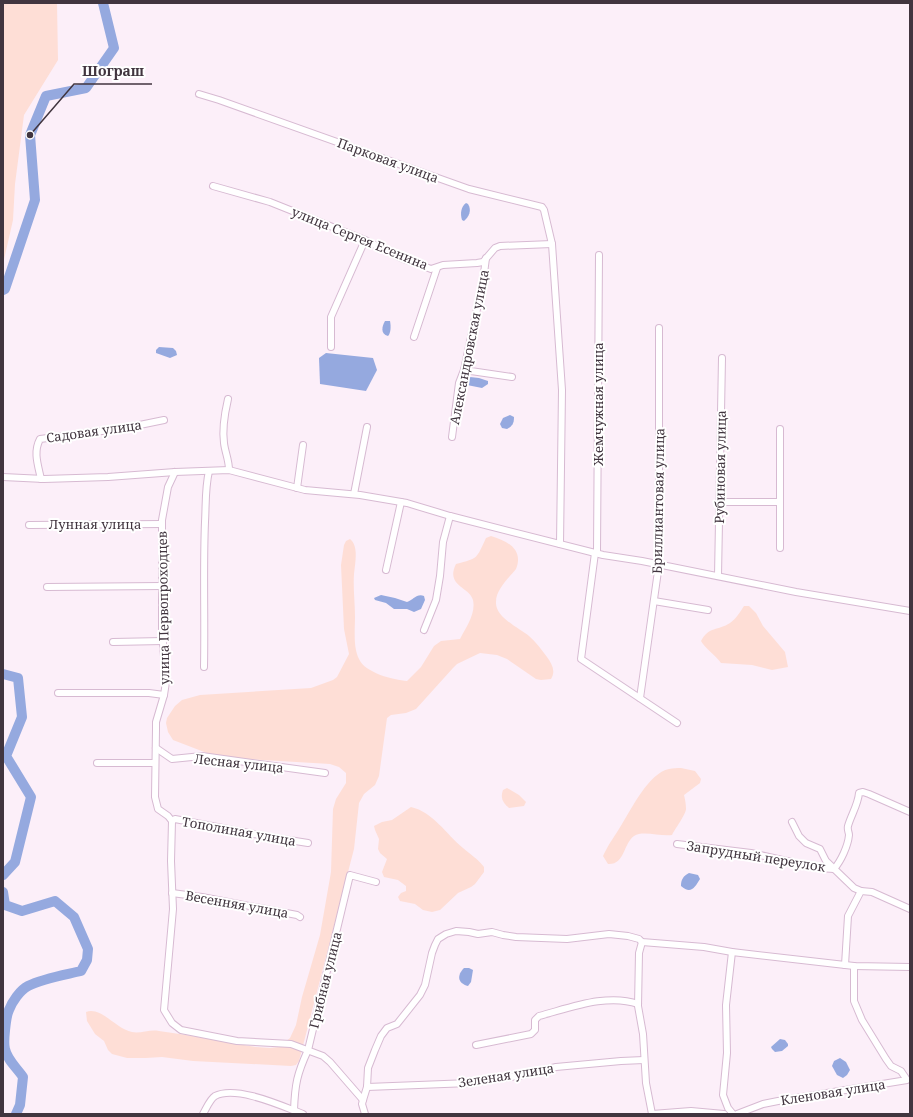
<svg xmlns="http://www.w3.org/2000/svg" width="913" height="1117" font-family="'Noto Serif',serif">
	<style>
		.green { fill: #feded6 }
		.water { fill: #95a9df }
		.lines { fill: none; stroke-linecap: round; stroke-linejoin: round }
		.river { stroke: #95a9df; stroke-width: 10 }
		.minor-casing { stroke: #d7bad2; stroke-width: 8 }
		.minor { stroke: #fff; stroke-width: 6 }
		.labels { text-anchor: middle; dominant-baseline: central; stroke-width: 4; stroke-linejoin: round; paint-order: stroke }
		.street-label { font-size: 13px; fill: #41353f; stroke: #fff }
		.leader { fill: none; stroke: #41353f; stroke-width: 1.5 }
		.callout-dot { fill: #41353f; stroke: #fff; stroke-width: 1.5 }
		.callout-label { font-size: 14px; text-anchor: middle; font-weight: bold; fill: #41353f; stroke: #fff; stroke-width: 4; stroke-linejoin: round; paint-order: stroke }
	</style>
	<rect width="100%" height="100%" fill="#fceff9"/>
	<g class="green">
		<polygon points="3,3 57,3 58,60 24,115 15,184 13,220 3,264"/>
		<path d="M 491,536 C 507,541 524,549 516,569 C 509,578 496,589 496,602 C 495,617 519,628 529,636 C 536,642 541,649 547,657 C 552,664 556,671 551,679 L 541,680 L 536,679 L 507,659 L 497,655 L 480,653 L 457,664 L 453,668 L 416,709 L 406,713 L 391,715 L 387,718 L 379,776 L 375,785 L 364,794 L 359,803 L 354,849 L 299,1061 L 296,1065 L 291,1066 L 193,1061 L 162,1057 L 146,1058 L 127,1058 L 112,1054 L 108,1050 L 104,1041 L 95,1034 L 87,1021 L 86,1012 C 101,1006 116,1029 132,1032 C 140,1034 150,1029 159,1031 C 191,1035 223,1042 256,1047 L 270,1048 L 279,1047 L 290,1038 L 296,1025 L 302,997 L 320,935 L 331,872 L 333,809 L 336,799 L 346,783 L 346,773 L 339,767 L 330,764 L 229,758 L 212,755 L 173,740 L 168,732 L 166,723 L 167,718 L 175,706 L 182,700 L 200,695 L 311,688 L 333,680 L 337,677 L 349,654 L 344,629 L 341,565 L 344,545 L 346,541 L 350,539 C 359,546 355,563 354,574 C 353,588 355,602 355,617 C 355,630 353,647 359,659 C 365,673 394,680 407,681 L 421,667 L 434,646 L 441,641 L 460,639 C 466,627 476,614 473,600 C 470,587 445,586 456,564 C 479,558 476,559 486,538 Z"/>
		<path d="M 744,606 L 749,606 L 756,613 L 763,626 L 785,652 L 788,667 L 772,670 L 752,665 L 721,663 C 716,656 705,648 701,641 C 709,626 718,631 730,623 C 736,619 740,612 744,606 Z"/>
		<path d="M 681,768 L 695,771 L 701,779 L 700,783 L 684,795 C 685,799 686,804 686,809 C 686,814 675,829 672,835 C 661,837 643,830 634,836 C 623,844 625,865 608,864 L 603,856 C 609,843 615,836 622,824 C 632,808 649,773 669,769 C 673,768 677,768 681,768 Z"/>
		<path d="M 507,788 L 519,795 L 526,802 L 524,806 L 509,808 C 503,803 500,798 503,790 Z"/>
		<path d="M 411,807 C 433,812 446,834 463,848 C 471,855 478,859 484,867 L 484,872 L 475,884 L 471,887 L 458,893 L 440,910 L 432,912 L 423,910 L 415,904 L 400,901 L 398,897 L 401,893 L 406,891 L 406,886 L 398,880 L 384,877 L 382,872 L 387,859 L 380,853 L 378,849 L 379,839 L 375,830 L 374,826 L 382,822 L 392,820 Z"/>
	</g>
	<g class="water">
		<path d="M 466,203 L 468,204 C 472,210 469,217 464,221 L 462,220 C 460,213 461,207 466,203 Z"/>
		<path d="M 385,321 L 390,321 C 391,326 391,333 388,336 C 380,334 382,326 385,321 Z"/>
		<polygon points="159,347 173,348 176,351 177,355 170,358 156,353 156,350"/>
		<polygon points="326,353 373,358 377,370 366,391 320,384 319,358"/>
		<polygon points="470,377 479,378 488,381 488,384 482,388 467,385 466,380"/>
		<path d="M 510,415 L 514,417 C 514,424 512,426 507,429 L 502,428 L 500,424 L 503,418 Z"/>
		<path d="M 381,595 L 395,598 L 407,602 C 413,600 417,593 424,596 L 425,600 L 421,609 L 414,612 L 407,609 L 394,609 L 386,603 L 375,600 L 374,598 Z"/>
		<path d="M 689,873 L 698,875 L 700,879 C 695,887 691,895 681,886 C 681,880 683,876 689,873 Z"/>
		<path d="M 464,968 L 469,968 L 473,970 L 471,982 L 468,986 C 457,983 457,975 464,968 Z"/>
		<polygon points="780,1039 785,1040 788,1044 788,1046 782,1051 775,1052 772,1049 771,1047"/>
		<polygon points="840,1058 846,1062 850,1070 847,1075 843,1078 837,1075 832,1066 834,1061"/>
	</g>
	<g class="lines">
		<g class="river">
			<polyline points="3,290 5,289 35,200 30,135 46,96 86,88 114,48 103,3"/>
			<polyline points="3,674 18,678 22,717 6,756 31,797 15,862 3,875"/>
			<path d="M 3,892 L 5,905 L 22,911 L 55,901 L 74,917 L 88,949 L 87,960 L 81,971 C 64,975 44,978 28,986 C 20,990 12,1002 9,1010 C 6,1016 3,1042 5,1049 C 7,1060 17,1068 23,1077 L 20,1105 L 16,1114"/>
		</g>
		<g class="minor-casing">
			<g id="minor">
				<polyline points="199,94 219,100 469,189 542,207 544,210 552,244 562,390 560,544"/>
				<polyline points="213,186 270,202 365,240 401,258 431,269 443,265 477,263 483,262 495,248 500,246 552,244"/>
				<polyline points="414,337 437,268"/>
				<polyline points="331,347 331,317 365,240"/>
				<polyline points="464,370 512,377"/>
				<path d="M 228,399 C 225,412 222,429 224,443 C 225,452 229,460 229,470"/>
				<polyline points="780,429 780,548"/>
				<polyline points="452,437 459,383 464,370 483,281 486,258"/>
				<polyline points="175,472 168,487 162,520 162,631 166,682 164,695 156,722 156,729 155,797 158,809 168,816 172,821 171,861 173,909 164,1010 172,1023 181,1030 237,1041 291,1044 323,1056 330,1062 363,1100"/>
				<polyline points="3,477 44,479 108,477 175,472 229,470 305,490 360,495 407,503 450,516 603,555 642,561 796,592 910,611"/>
				<path d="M 41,479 C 38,465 33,452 40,439 L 125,428 L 164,420"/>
				<polyline points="297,488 303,445"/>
				<polyline points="354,494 367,427"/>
				<polyline points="719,502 779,502"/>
				<polyline points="29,525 162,524"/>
				<polyline points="595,553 581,659 677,723"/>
				<polyline points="597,553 599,255"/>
				<polyline points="386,570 401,502"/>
				<polyline points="718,576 722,358"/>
				<polyline points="47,587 162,586"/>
				<polyline points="654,601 708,610"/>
				<polyline points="424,630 436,600 440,576 443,542 450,516"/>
				<polyline points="113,642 163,641"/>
				<path d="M 204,667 C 205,618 203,570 205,522 C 206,505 205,488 209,471"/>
				<polyline points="58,693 149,693 164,695"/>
				<polyline points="640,698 659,564 659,328"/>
				<polyline points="156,748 172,759 202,756 325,773"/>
				<polyline points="97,763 155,763"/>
				<polyline points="172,821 175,819 270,837 308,843"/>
				<polyline points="792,822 799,836 806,843 820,849 826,861 854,888 861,891"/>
				<path d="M 677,844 L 751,853 L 818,868 L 834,869 C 841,861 848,846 849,835 C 849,832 847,830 848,826 C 851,815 858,805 859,793 L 863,792 L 869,794 L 910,812"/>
				<polyline points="172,893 202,897 297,915 300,917"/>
				<polyline points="642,942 639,953 638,1006 643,1034 646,1083 652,1114"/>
				<polyline points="732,952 726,1005 727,1053 723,1095 728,1108 733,1114"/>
				<polyline points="845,965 848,916 861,891 872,892 910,909"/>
				<path d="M 476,1045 L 531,1034 L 535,1030 L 535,1020 L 539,1016 C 570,1008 607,993 638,1004"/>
				<polyline points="367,1087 470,1083 524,1075 556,1067 621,1061 644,1060"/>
				<path d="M 294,1110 C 295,1084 297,1074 308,1050 L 350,875 L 376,882"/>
				<path d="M 203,1114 C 206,1109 210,1099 215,1096 C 236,1085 282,1106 303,1114"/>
				<polyline points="365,1114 362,1104 363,1100 367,1087 368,1068 375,1050 381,1036 387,1028 397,1024 420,995 425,985 432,953 435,945 438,939 446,934 456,931 469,932 478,934 492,932 503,935 516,937 567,939 609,934 628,936 639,939 642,942 704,947 732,952 854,966 910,967"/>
				<polyline points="652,1114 691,1111 724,1114"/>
				<polyline points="737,1114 763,1104 778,1101 907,1080 901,1071 891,1066 886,1059 862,1020 854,1001 854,966"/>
			</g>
		</g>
		<use href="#minor" class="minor"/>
	</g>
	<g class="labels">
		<g class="street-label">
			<text transform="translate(388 160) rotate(20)">Парковая улица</text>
			<text transform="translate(360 238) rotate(22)">улица Сергея Есенина</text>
			<text transform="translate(469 347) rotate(-79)">Александровская улица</text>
			<text transform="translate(598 404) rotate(-90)">Жемчужная улица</text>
			<text transform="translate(94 431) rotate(-8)">Садовая улица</text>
			<text transform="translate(720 467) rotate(-89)">Рубиновая улица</text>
			<text transform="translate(658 501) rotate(-89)">Бриллиантовая улица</text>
			<text x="95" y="524">Лунная улица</text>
			<text transform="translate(163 608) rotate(-91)">улица Первопроходцев</text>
			<text transform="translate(239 763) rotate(6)">Лесная улица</text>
			<text transform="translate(239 831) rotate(10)">Тополиная улица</text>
			<text transform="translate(756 856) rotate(9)">Запрудный переулок</text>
			<text transform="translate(237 904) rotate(10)">Весенняя улица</text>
			<text transform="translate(325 980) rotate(-76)">Грибная улица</text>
			<text transform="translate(506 1075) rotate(-9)">Зеленая улица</text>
			<text transform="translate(833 1092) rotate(-9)">Кленовая улица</text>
		</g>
	</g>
	<path class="leader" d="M30 135L74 84H152"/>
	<circle class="callout-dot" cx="30" cy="135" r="4"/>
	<g class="callout-label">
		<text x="113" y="76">Шограш</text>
	</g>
	<rect width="913" height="1117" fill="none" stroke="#41353f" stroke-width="8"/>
</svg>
